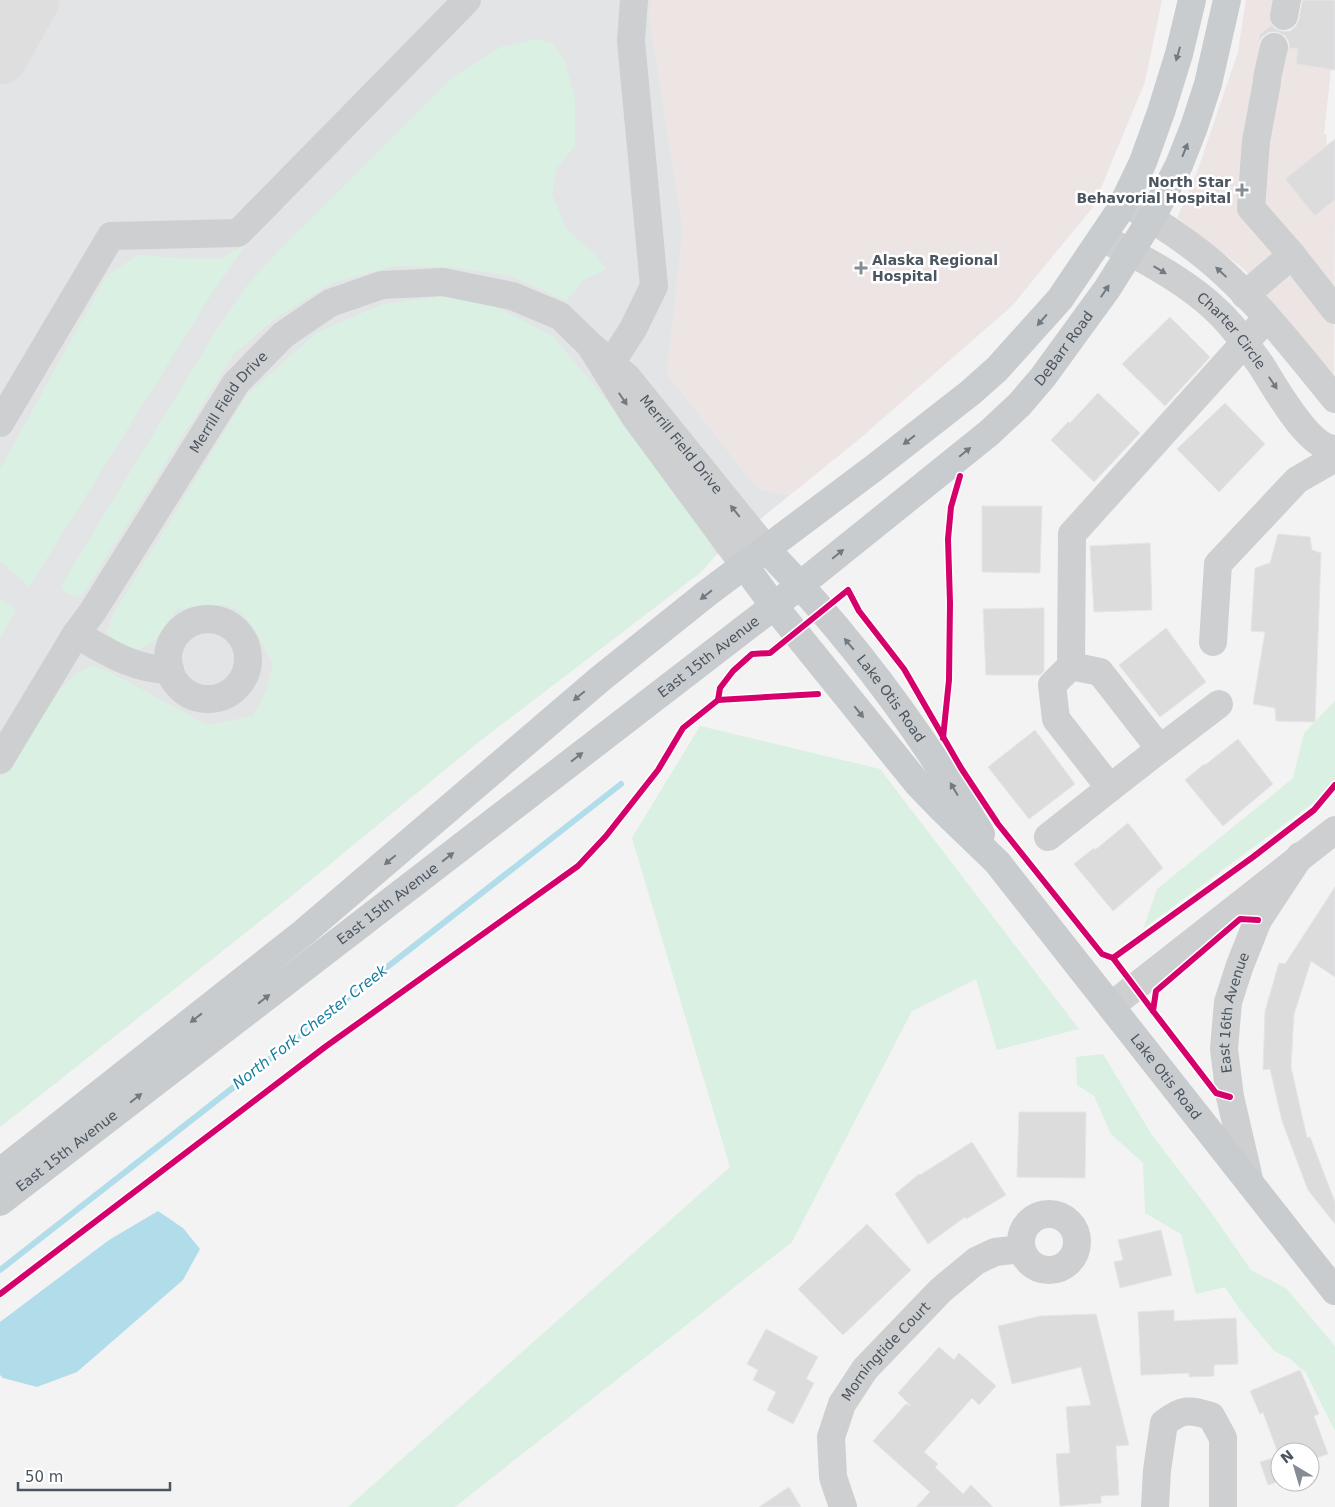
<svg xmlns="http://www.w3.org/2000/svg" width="1335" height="1507" font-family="'DejaVu Sans',sans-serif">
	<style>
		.medical { fill: #ede4e4 }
		.airport { fill: #e3e4e6 }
		.green { fill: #daf0e3 }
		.water { fill: #b1ddeb }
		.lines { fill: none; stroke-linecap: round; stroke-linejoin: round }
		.stream { stroke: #b1ddeb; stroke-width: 6 }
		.taxiway { stroke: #dededf; stroke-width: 55 }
		.building { fill: #dcdcdd; stroke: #e5e5e6 }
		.minor { stroke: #cdcfd1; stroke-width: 28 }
		.major { stroke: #c9cccf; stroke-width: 28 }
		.cycleway-casing { stroke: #fff; stroke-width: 9 }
		.cycleway { stroke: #d6006c; stroke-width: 6 }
		.oneway { fill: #717981 }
		.oneway2 { fill: #727a81 }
		.poi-dot { fill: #868c93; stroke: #fff; stroke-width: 2 }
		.labels { text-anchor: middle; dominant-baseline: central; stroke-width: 5; stroke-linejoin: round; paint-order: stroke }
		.poi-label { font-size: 14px; font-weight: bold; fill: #4b555f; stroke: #fff; text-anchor: end }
		.street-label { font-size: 14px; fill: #4b555f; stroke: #fff }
		.water-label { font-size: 15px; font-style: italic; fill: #167d9f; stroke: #fff }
	</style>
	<rect width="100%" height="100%" fill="#f3f3f3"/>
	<g class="medical">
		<polygon points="652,0 1162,0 1145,82 1093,207 1012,306 857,441 790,495 758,489 667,374 683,230 649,14"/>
		<polygon points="1246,0 1304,0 1260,34 1259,44 1298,49 1296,64 1331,69 1324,134 1327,135 1326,147 1285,179 1315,216 1335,201 1334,376 1244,269 1177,218 1197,172 1238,52"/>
	</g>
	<polygon class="airport" points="0,0 652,0 649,14 683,230 667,374 758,489 790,495 715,556 701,572 481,740 274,910 0,1127"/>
	<g class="green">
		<polygon points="536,39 553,44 565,62 575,99 575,146 557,168 552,195 567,230 595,254 606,269 584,280 566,301 511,276 453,267 394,266 332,283 276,318 234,354 85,591 78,597 63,591 61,586 214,334 246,287 278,251 453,77 501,47"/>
		<polygon points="246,244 213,292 29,587 0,561 0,469 107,275 138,255 177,258 221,259"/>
		<path d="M 451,295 L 495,306 L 553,336 L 606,400 L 688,509 L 708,538 L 715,556 L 701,572 L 481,740 L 274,910 L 0,1127 L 0,779 L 60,690 L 76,673 L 92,666 L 104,669 L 208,725 L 253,716 L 267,689 L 273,664 C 264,647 250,615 232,607 C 221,602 189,607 177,610 C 155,639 143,669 107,632 L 113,614 L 247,395 L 316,333 L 383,304 Z"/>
		<polygon points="0,599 16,610 0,638"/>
		<polygon points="1335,701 1335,779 1316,801 1143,929 1157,889 1293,778 1304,733"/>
		<polygon points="700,726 880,769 1079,1029 997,1050 976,979 912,1011 792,1242 455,1507 348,1507 730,1167 632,838"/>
		<polygon points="1103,1054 1152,1135 1211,1212 1251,1270 1287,1289 1335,1346 1335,1431 1306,1373 1289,1358 1274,1351 1240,1310 1225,1287 1196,1294 1181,1234 1145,1213 1143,1163 1111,1134 1094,1096 1077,1085 1076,1057"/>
	</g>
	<polygon class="water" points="158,1211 183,1228 200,1249 183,1280 77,1372 37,1387 3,1378 0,1375 0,1322 109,1240"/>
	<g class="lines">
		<polyline class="stream" points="0,1270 621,784"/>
		<polyline class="taxiway" points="0,57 32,0"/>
	</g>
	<g class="building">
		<polygon points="1304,0 1335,0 1335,70 1296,64 1298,49 1289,48 1289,42 1285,36 1278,32 1269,32 1262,37 1259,43 1260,34 1272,25 1274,28 1282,31 1290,31 1296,26 1299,19 1302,2"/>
		<polygon points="1335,139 1335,200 1315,216 1285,179"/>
		<polygon points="1170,317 1210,357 1165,406 1122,364"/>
		<polygon points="1098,393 1140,433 1094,482 1051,440 1068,422 1070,423"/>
		<polygon points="1225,403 1265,444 1219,492 1177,449"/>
		<polygon points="982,506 1042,506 1040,573 982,572"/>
		<polygon points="1278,534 1310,537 1312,550 1321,553 1315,722 1276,721 1275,708 1253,704 1265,632 1251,631 1255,568 1270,563"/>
		<polygon points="1150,543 1152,610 1094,612 1090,546"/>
		<polygon points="1044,608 1044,671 1040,675 986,675 983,609"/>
		<polygon points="1166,628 1206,682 1160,717 1119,665"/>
		<polygon points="1035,730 1075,784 1029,819 988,767"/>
		<polygon points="1238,739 1273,784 1223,826 1185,780 1204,764 1205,765"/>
		<polygon points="1128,823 1163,868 1113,911 1074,864 1094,848 1095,850"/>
		<polygon points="1335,887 1335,977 1311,961 1294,1014 1291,1067 1307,1138 1310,1137 1335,1202 1335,1224 1308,1190 1282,1121 1270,1069 1263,1070 1265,1011 1279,963 1285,964"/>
		<polygon points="1019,1112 1086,1112 1085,1178 1017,1177"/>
		<polygon points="972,1142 1006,1195 966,1219 965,1217 928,1244 895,1194 919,1174 920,1175"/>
		<polygon points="867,1224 911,1270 843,1335 798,1289"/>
		<polygon points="1161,1230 1172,1275 1120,1288 1114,1262 1123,1260 1118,1240"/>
		<polygon points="1174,1310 1174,1321 1236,1318 1238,1364 1214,1365 1214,1376 1189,1377 1189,1373 1141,1375 1138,1312"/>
		<polygon points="1096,1314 1129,1445 1116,1446 1119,1495 1101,1496 1101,1503 1060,1506 1056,1454 1070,1453 1066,1407 1091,1405 1081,1367 1012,1384 998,1326 1040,1316"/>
		<polygon points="766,1329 818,1357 806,1379 814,1383 793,1424 767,1410 776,1392 753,1380 758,1370 747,1364"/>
		<polygon points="939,1347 954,1360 959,1353 996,1386 979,1405 972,1398 924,1452 938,1464 935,1467 963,1494 971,1485 993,1507 916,1507 930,1492 873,1441 906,1404 911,1406 898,1393"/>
		<polygon points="1300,1370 1319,1414 1314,1416 1328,1454 1310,1460 1310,1452 1280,1452 1280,1481 1268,1485 1260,1462 1279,1456 1263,1412 1260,1414 1250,1391"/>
		<polygon points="789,1487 801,1507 759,1507"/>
	</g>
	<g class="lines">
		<g class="minor">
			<polyline points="1284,16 1287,0"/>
			<polyline points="1274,47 1267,78 1267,82 1256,141 1251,208 1292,255"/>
			<path d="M 1124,202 C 1151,218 1178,235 1203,255 C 1251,293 1297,352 1335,399"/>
			<path id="s1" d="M 1102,238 C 1137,255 1187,282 1215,309 C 1233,325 1247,346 1261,365 C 1275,387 1308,448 1335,449"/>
			<polyline points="1245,295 1292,255 1335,310"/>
			<polyline points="611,363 633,329 654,286 631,41 634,0"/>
			<polyline points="0,423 111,236 238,233 467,0"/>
			<path id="s2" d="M 744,565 L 635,417 L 590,345 L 627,377 L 766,549"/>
			<circle cx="208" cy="659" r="40"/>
			<path d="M 76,634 C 105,651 135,670 170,670"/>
			<polyline points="1213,642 1218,564 1297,480 1335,458"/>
			<polyline points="1071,666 1100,672 1160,749 1110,788 1056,719 1052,685 1071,666 1072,534 1267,318"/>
			<polyline points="1160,749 1219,704"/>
			<path id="s3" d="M 0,760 L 76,634 L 93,611 L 236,383 L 283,335 L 330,303 L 382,285 L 443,282 L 512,296 L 560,316 L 590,345"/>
			<polyline points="1048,837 1110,788"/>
			<polyline points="1111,1006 1335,830"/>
			<path id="s4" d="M 1250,1183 L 1230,1097 L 1224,1049 L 1228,1002 L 1240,965 L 1258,920 L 1300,856"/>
			<circle cx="1049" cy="1242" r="28"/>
			<path id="s5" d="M 843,1507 L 833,1477 L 831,1437 L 842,1404 L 865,1369 L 941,1290 L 976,1261 L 995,1252 L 1021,1249"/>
			<path d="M 1155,1507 L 1157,1470 L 1164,1423 C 1182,1409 1189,1409 1211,1416 L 1223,1438 L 1223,1507"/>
		</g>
		<g class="major">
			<path id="s6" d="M 766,549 C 849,635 921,731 981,834"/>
			<path id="s7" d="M 744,565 L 774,606 L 917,783 L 943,810 L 997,862 L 1335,1291"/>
			<polyline points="0,1172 303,933 600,679 706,594 874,468 970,393 997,369 1060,299 1120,210 1143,162 1161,112 1179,54 1192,0"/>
			<path id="s8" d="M 0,1202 L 774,606 L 989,433 L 1020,404 L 1043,377 L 1107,289 L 1151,219 L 1179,165 L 1194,127 L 1208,84 L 1227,0"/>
		</g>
		<g class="cycleway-casing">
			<g id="cycleway">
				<polyline points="718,700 720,688 733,671 752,654 770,653 848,590 859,611 904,669 961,768 998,824 1102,954 1113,958 1153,1011"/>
				<polyline points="943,738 949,680 950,603 948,539 951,507 960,476"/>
				<polyline points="1113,958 1253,857 1314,810 1335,785"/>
				<polyline points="1230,1097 1216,1093 1153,1011 1156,991 1240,919 1258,920"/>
				<polyline points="0,1294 325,1047 578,866 606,836 658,770 683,728 718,700 818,694"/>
			</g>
		</g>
		<use href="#cycleway" class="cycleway"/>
	</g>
	<defs><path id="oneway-solid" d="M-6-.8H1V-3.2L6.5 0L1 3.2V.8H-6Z" transform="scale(1.25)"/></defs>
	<g class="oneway">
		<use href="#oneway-solid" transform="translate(1178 54) rotate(106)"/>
		<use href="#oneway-solid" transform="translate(1185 150) rotate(-68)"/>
		<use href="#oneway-solid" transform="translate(1105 291) rotate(-56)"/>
		<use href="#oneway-solid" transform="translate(1042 320) rotate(131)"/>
		<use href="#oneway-solid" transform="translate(909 440) rotate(142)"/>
		<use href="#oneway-solid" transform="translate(965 452) rotate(-39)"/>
		<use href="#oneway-solid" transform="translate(838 554) rotate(-39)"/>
		<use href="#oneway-solid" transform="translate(706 595) rotate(142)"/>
		<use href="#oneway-solid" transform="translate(849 644) rotate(-130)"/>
		<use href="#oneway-solid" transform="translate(579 696) rotate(140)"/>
		<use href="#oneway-solid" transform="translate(859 712) rotate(51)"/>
		<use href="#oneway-solid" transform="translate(577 757) rotate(-38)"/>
		<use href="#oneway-solid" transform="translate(954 789) rotate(-121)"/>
		<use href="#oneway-solid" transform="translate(448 857) rotate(-38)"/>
		<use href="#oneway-solid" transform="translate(390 860) rotate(140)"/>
		<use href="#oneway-solid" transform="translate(264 999) rotate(-38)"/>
		<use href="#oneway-solid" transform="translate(196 1018) rotate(142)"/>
		<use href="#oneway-solid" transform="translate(136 1098) rotate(-38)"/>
	</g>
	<g class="oneway2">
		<use href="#oneway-solid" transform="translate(1160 270) rotate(31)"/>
		<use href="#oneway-solid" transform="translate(1221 272) rotate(-137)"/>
		<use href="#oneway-solid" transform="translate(1273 383) rotate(56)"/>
		<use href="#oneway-solid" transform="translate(623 399) rotate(56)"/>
		<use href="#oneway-solid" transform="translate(735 511) rotate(-129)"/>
	</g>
	<g class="poi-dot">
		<path d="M1239.5 182.5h5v5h5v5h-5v5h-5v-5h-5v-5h5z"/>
		<path d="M858.5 260.5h5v5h5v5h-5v5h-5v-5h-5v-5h5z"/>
	</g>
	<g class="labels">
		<g class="poi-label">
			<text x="1231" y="182">North Star<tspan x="1231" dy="16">Behavorial Hospital</tspan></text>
			<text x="872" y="260" text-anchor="start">Alaska Regional<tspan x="872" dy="16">Hospital</tspan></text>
		</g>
		<g class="street-label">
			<text stroke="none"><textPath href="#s1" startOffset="161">Charter Circle</textPath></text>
			<text stroke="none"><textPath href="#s8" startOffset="1366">DeBarr Road</textPath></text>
			<text stroke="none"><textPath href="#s3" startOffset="425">Merrill Field Drive</textPath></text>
			<text stroke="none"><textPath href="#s2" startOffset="404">Merrill Field Drive</textPath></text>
			<text stroke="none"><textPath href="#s8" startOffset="894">East 15th Avenue</textPath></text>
			<text stroke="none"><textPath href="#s6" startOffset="195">Lake Otis Road</textPath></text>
			<text stroke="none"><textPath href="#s8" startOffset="489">East 15th Avenue</textPath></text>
			<text stroke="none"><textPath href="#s4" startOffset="174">East 16th Avenue</textPath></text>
			<text stroke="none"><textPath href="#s7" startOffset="664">Lake Otis Road</textPath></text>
			<text stroke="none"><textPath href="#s8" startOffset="84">East 15th Avenue</textPath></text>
			<text stroke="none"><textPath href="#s5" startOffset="175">Morningtide Court</textPath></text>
		</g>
		<g class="water-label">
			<text transform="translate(310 1027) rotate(-38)">North Fork Chester Creek</text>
		</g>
	</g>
	<g transform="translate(1295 1467) rotate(322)"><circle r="24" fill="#ffffff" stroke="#b7bbbf"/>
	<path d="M0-4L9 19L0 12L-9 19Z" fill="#868c93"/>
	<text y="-8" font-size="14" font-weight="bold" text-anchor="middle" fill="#4b555f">N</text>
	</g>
	<path d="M18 1482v8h152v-8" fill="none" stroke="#4b555f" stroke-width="2.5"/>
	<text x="25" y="1482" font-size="15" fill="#4b555f" stroke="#ffffff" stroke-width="4" paint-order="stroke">50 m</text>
</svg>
